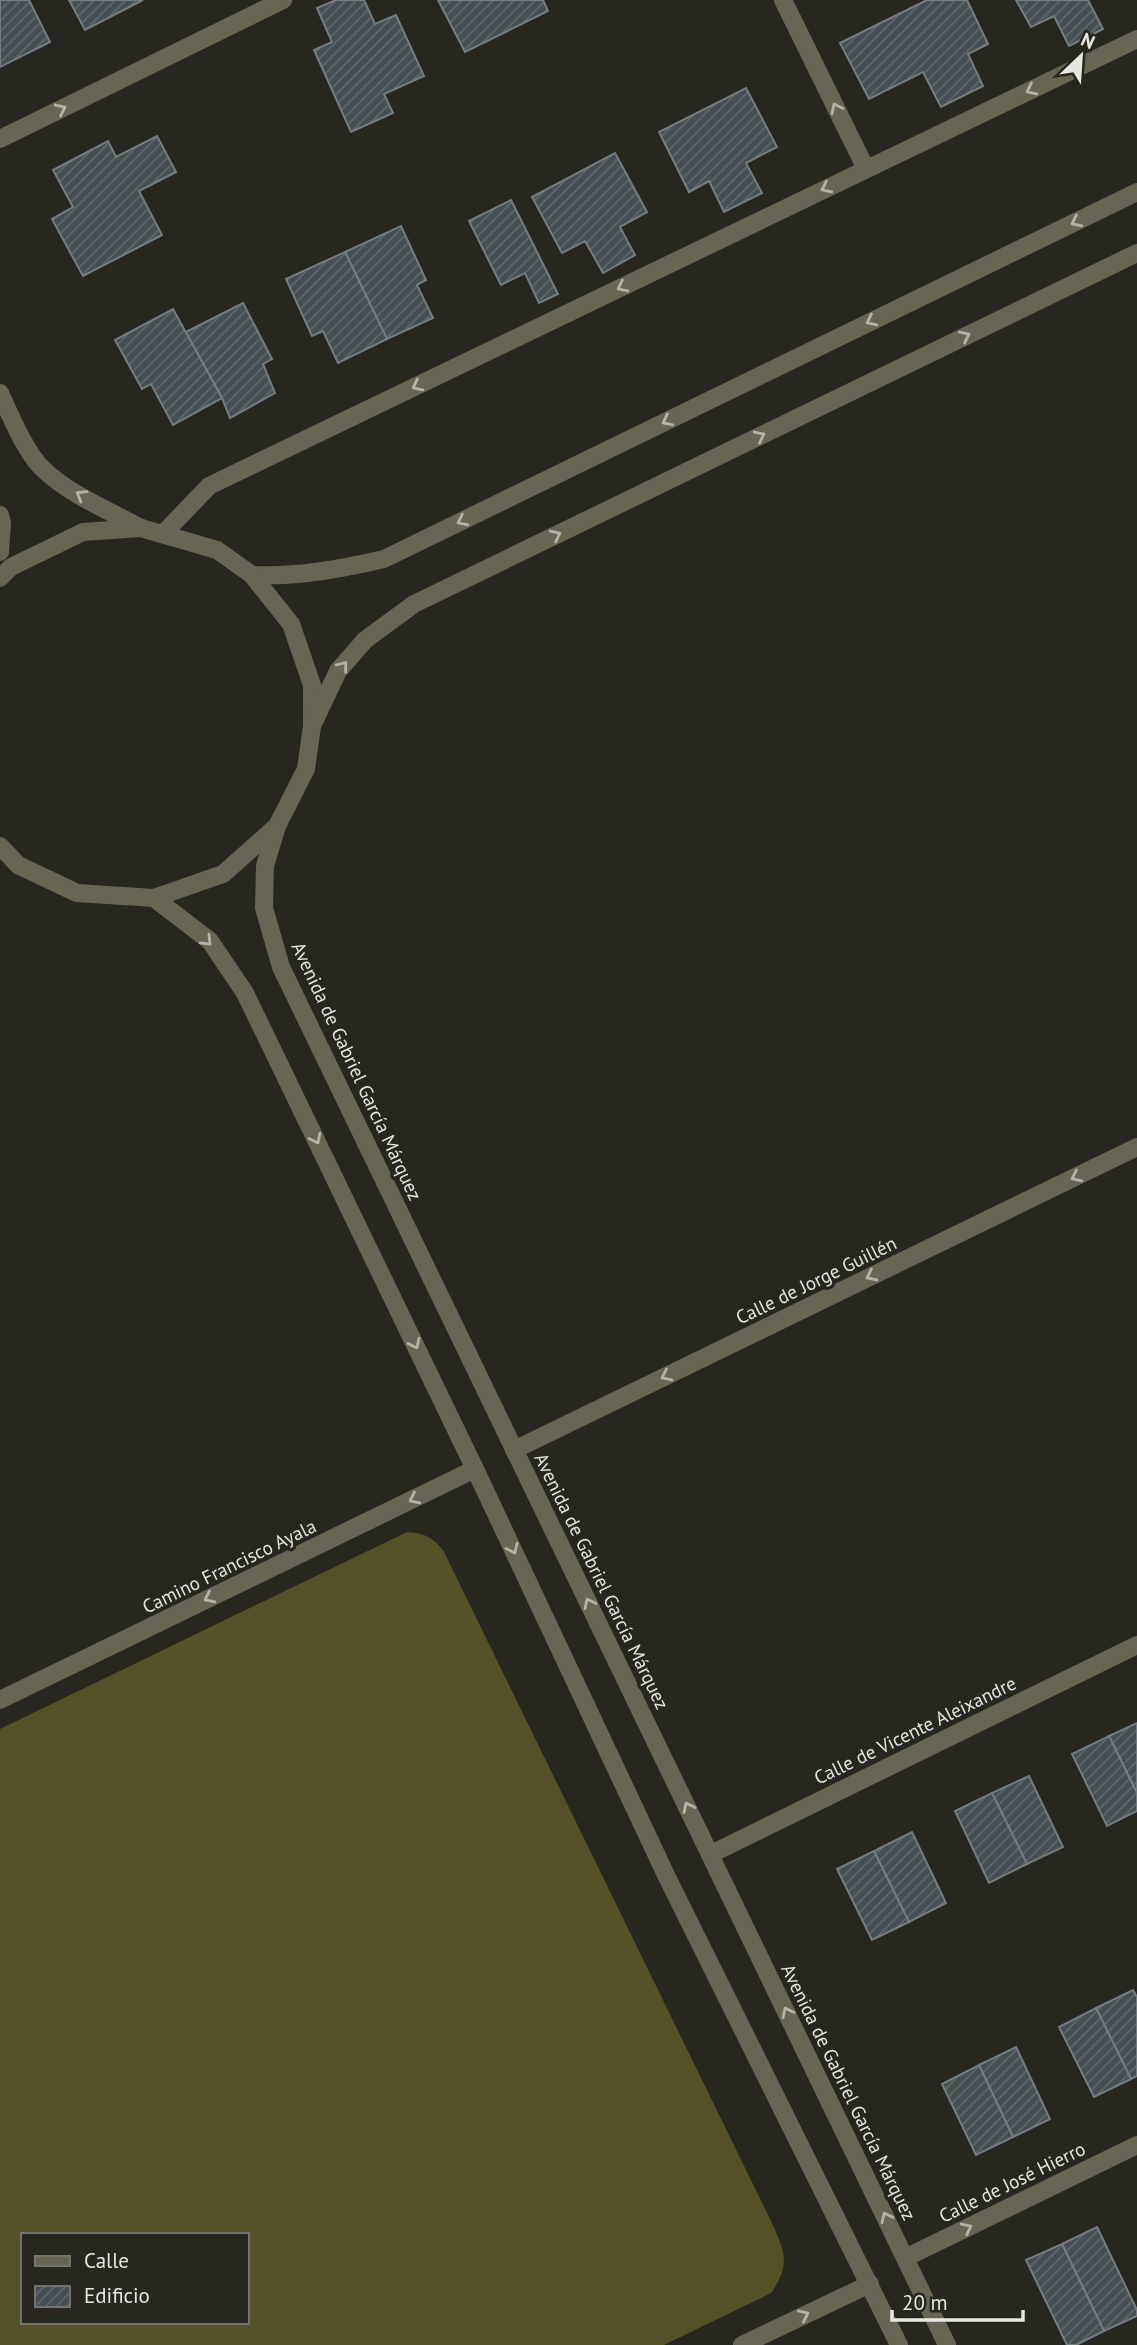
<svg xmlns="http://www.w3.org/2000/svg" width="1137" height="2345" font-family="'PT Sans',sans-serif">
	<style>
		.grass { fill: #555229; fill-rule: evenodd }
		.building { fill: url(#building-hatch); stroke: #737c81; stroke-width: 2 }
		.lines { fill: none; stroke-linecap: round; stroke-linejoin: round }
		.minor { stroke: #676654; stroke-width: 18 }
		.oneway { stroke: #b4b3a9 }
		.labels { text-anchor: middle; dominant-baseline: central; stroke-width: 7; stroke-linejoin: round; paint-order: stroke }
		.street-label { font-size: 19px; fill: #e7e7e2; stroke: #272720 }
	</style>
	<defs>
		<pattern id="building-hatch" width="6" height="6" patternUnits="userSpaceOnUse" patternTransform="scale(1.75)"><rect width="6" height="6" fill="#464e53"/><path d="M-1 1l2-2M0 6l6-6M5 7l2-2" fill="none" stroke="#61686b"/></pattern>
	</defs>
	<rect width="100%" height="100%" fill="#272720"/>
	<path class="grass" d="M 407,1532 C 424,1533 432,1537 443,1550 L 770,2219 C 784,2250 792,2263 771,2293 L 664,2345 L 0,2345 L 0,1729 ZM 23,2235 L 247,2235 L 247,2322 L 23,2322 Z"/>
	<g class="building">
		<polygon points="0,0 29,0 50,42 0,67"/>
		<polygon points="69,0 143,0 85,30"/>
		<polygon points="336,0 364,0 375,24 396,15 424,76 384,94 393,113 351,132 314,50 332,42 317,8"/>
		<polygon points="438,0 543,0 548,11 465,52"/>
		<polygon points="927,0 967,0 988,44 968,54 983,86 941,107 923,72 869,99 840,43"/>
		<polygon points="1016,0 1088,0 1103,29 1069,46 1054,16 1031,27"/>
		<polygon points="746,88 777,147 746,163 762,193 724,212 709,181 689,192 659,132"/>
		<polygon points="157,136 176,172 139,191 162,235 83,276 52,219 73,207 53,170 108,141 116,157"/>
		<polygon points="615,153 647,212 620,227 635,255 603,273 585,241 562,253 532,197"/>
		<polygon points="511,200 558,294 539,303 525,273 501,285 469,221"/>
		<polygon points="401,226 426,280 417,285 433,318 387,339 345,252"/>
		<polygon points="345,252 387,339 338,363 323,331 312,336 286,279"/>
		<polygon points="243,303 272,359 263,364 275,393 230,418 222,398 186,332"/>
		<polygon points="173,309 222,398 173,425 151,384 142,389 115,340"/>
		<polygon points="1137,1723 1137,1793 1109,1736"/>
		<polygon points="1109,1736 1137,1793 1137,1811 1107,1826 1072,1754"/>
		<polygon points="1029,1776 1063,1847 1027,1864 992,1793"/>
		<polygon points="992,1793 1027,1864 989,1883 955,1811"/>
		<polygon points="912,1832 946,1903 909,1922 874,1851"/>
		<polygon points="874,1851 909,1922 872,1940 837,1869"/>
		<polygon points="1133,1990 1137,1997 1137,2076 1131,2079 1096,2008"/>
		<polygon points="1096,2008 1131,2079 1094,2097 1059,2027"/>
		<polygon points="1016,2047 1050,2119 1013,2137 979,2065"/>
		<polygon points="979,2065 1013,2137 976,2155 942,2084"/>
		<polygon points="1097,2227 1137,2310 1137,2316 1104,2331 1062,2244"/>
		<polygon points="1062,2244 1104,2331 1076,2345 1067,2345 1026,2260"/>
	</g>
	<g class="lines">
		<g class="minor">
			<polyline points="783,0 866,169"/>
			<polyline points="0,139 283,0"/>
			<path d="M 0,393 C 10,415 26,453 43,469 C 70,495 108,510 141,528"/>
			<polyline points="0,515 2,523 0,552"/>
			<polyline points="163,534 209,486 1137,39"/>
			<path d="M 252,575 C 298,577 340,569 384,559 L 1137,192"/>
			<polyline points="0,578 11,567 83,532 141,528 217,550 252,575 291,624 312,685 312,726 306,769 277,826 223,874 154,898 77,893 18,865 0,846"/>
			<polyline points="312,726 338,671 365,640 414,604 1137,253"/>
			<polyline points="277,826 265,866 264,908 281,967 947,2345"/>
			<polyline points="154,898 210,941 245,993 475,1469 666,1875 899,2345"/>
			<polyline points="514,1450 1137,1147"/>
			<polyline points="0,1700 475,1469"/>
			<polyline points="711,1854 1137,1645"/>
			<polyline points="905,2258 1137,2145"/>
			<polyline points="742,2345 870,2284"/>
		</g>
	</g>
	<defs><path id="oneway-chevron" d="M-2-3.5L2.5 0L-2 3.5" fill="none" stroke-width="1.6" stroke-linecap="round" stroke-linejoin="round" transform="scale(1.75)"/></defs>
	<g class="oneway">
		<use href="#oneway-chevron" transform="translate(1031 90) rotate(154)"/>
		<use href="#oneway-chevron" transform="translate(836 108) rotate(-116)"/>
		<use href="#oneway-chevron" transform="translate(61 109) rotate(-26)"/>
		<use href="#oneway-chevron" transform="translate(826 188) rotate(154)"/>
		<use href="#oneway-chevron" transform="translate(1076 222) rotate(154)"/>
		<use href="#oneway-chevron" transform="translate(622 287) rotate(154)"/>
		<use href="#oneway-chevron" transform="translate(871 321) rotate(154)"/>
		<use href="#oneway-chevron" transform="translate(965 336) rotate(-26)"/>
		<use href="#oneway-chevron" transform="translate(417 386) rotate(154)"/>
		<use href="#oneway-chevron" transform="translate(667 421) rotate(154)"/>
		<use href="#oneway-chevron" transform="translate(760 436) rotate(-26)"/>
		<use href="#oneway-chevron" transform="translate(81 495) rotate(-149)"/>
		<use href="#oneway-chevron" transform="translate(462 521) rotate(154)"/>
		<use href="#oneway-chevron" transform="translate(556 535) rotate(-26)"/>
		<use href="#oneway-chevron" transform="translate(343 666) rotate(-52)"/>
		<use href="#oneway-chevron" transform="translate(207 941) rotate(45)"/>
		<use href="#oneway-chevron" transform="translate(316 1139) rotate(64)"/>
		<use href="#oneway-chevron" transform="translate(1076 1177) rotate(154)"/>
		<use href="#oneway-chevron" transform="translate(871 1276) rotate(154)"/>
		<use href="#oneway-chevron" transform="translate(415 1344) rotate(64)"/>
		<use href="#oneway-chevron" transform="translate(666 1376) rotate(154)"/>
		<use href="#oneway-chevron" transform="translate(414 1499) rotate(154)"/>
		<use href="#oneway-chevron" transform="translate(513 1549) rotate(65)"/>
		<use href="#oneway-chevron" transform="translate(209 1598) rotate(154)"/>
		<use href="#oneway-chevron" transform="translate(589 1603) rotate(-116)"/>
		<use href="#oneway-chevron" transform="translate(688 1807) rotate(-116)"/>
		<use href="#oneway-chevron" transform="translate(787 2012) rotate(-116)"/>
		<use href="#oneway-chevron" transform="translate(886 2217) rotate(-116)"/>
		<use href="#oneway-chevron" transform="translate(967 2228) rotate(-26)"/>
		<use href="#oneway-chevron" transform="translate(804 2315) rotate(-25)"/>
	</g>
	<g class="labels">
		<g class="street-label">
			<text transform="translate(357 1071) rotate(65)">Avenida de Gabriel García Márquez</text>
			<text transform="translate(816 1280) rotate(-26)">Calle de Jorge Guillén</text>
			<text transform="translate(229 1566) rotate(-26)">Camino Francisco Ayala</text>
			<text transform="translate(602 1581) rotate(64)">Avenida de Gabriel García Márquez</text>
			<text transform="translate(915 1730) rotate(-26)">Calle de Vicente Aleixandre</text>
			<text transform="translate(849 2092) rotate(64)">Avenida de Gabriel García Márquez</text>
			<text transform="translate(1012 2182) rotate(-26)">Calle de José Hierro</text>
		</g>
	</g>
	<rect x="21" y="2233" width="228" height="91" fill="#272720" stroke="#74746e" stroke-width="2"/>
	<rect x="35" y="2256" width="35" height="10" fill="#676654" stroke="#74746e" stroke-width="2"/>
	<text x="84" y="2268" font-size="21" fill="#e7e7e2">Calle</text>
	<rect x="35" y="2286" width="35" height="21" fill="url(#building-hatch)" stroke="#74746e" stroke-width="2"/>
	<text x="84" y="2303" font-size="21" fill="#e7e7e2">Edificio</text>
	<g transform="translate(1081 56) rotate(25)" stroke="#272720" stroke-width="5" paint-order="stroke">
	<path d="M0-5L12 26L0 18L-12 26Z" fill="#e7e7e2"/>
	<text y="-10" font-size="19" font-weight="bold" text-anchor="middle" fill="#e7e7e2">N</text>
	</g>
	<path d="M892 2310v10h131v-10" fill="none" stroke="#e7e7e2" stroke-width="3.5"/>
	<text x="902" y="2310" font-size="21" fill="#e7e7e2" stroke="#272720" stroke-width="5" paint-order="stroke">20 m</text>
</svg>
